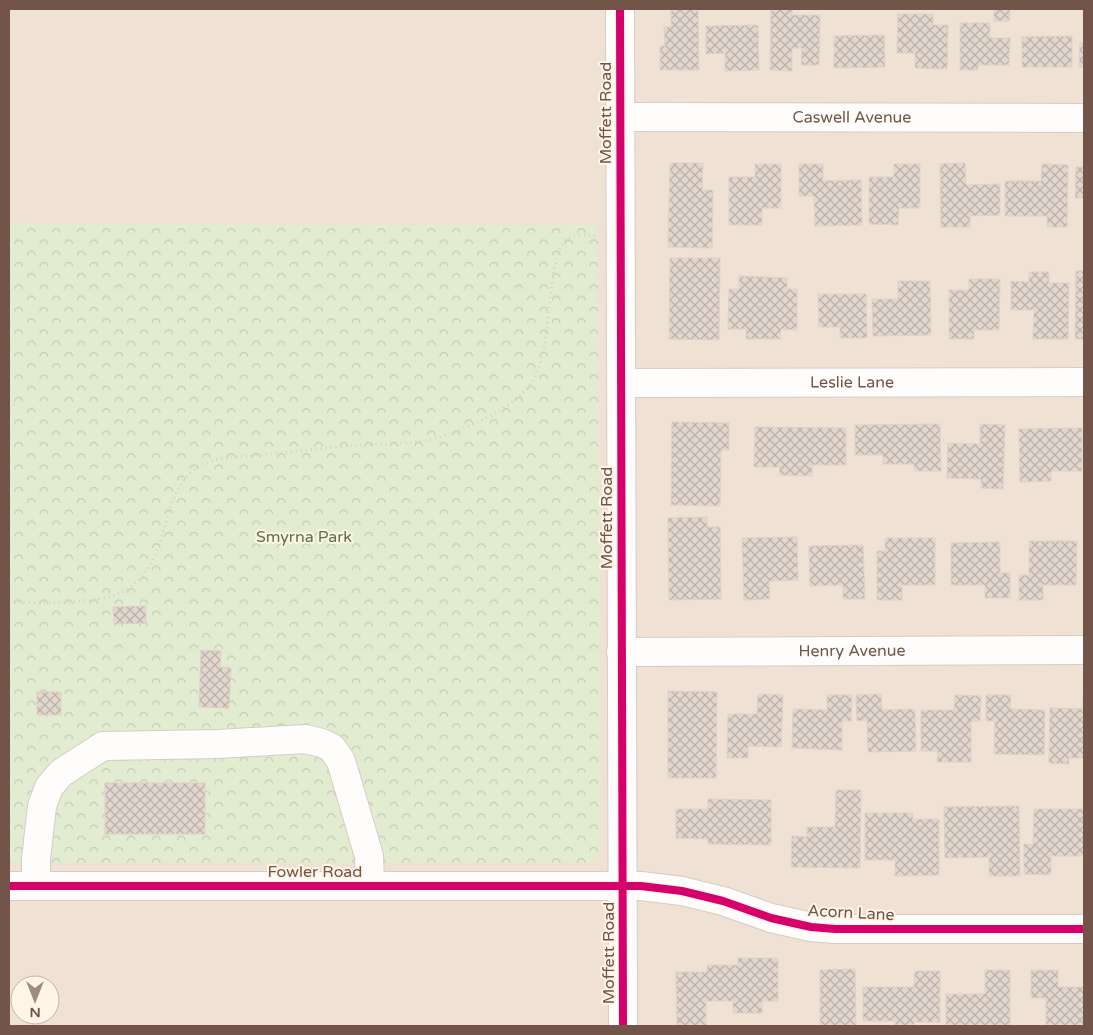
<svg xmlns="http://www.w3.org/2000/svg" width="1093" height="1035" font-family="'Varela Round',sans-serif">
	<style>
		.residential { fill: #efe1d3; fill-rule: evenodd }
		.park { fill: url(#park-crowns) }
		.building { fill: url(#building-cross-hatch); stroke: #ded2c9 }
		.lines { fill: none; stroke-linecap: round; stroke-linejoin: round }
		.minor-casing { stroke: #d7ccc5; stroke-width: 30 }
		.path { stroke: #d9cfcb; stroke-width: 3; stroke-dasharray: 1 4; stroke-linecap: butt }
		.minor { stroke: #fefdfb; stroke-width: 28 }
		.cycleway-casing { stroke: #fff4e6; stroke-width: 11 }
		.cycleway { stroke: #d6006c; stroke-width: 8 }
		.labels { text-anchor: middle; dominant-baseline: central; stroke-width: 4; stroke-linejoin: round; paint-order: stroke }
		.street-label { font-size: 16px; fill: #725548; stroke: #fff4e6 }
		.park-label { font-size: 16px; fill: #547841; stroke: #fff4e6 }
	</style>
	<defs>
		<pattern id="park-crowns" width="20" height="18" patternUnits="userSpaceOnUse" patternTransform="scale(1.25)"><rect width="20" height="18" fill="#e2ecd1"/><path d="M2 6a3 3 0 1 1 6 0M12 15a3 3 0 1 1 6 0" fill="none" stroke="#c5ccb5"/></pattern>
		<pattern id="building-cross-hatch" width="8" height="8" patternUnits="userSpaceOnUse" patternTransform="scale(1.25)"><rect width="8" height="8" fill="#e2d7ce"/><path d="M0 0l8 8M0 8l8-8" fill="none" stroke="#bcb1a9"/></pattern>
	</defs>
	<rect width="100%" height="100%" fill="#f6efe6"/>
	<path class="residential" d="M 9,9 L 1084,9 L 1084,1026 L 9,1026 ZM 20,985 L 50,985 L 50,1015 L 20,1015 Z"/>
	<path class="park" d="M 9,224 L 598,225 L 601,849 C 599,856 595,859 588,863 L 9,863 Z"/>
	<g class="building">
		<polygon points="671,9 698,9 699,70 660,70 660,46 665,46 664,27 671,27"/>
		<polygon points="771,9 792,9 792,15 820,15 819,65 801,65 802,48 792,48 792,71 770,70"/>
		<polygon points="994,9 1010,9 1009,21 994,21"/>
		<polygon points="898,14 933,14 933,25 948,25 947,69 915,68 915,53 897,53"/>
		<polygon points="960,23 990,23 990,38 1010,38 1009,65 978,65 978,70 960,70"/>
		<polygon points="758,25 759,70 725,71 725,53 706,54 706,26"/>
		<polygon points="884,35 885,67 834,68 834,36"/>
		<polygon points="1072,36 1072,67 1022,67 1022,37"/>
		<polygon points="1080,43 1084,43 1084,67 1079,67"/>
		<polygon points="670,163 703,163 702,190 713,190 712,248 668,247"/>
		<polygon points="965,163 966,185 1000,184 1000,215 970,216 970,227 941,227 940,164"/>
		<polygon points="755,164 781,164 781,208 762,208 762,225 729,225 729,177 755,177"/>
		<polygon points="799,164 823,164 823,181 861,180 862,225 815,226 814,196 799,196"/>
		<polygon points="894,164 920,164 920,208 899,208 898,225 869,224 869,177 894,177"/>
		<polygon points="1042,164 1068,165 1067,227 1047,227 1047,216 1005,216 1005,181 1041,181"/>
		<polygon points="1076,167 1084,167 1084,198 1075,198"/>
		<polygon points="670,258 720,258 719,340 669,339"/>
		<polygon points="1076,271 1084,271 1084,339 1075,339"/>
		<polygon points="1029,272 1049,272 1049,283 1069,283 1068,339 1033,339 1034,310 1011,310 1011,281 1029,282"/>
		<polygon points="739,276 787,278 787,289 797,289 797,330 781,329 780,339 746,339 746,329 728,329 729,289 739,289"/>
		<polygon points="969,279 1000,279 999,330 974,330 974,339 949,339 949,290 969,290"/>
		<polygon points="898,281 930,281 931,335 873,336 872,299 898,299"/>
		<polygon points="818,294 866,294 867,338 840,338 840,327 819,327"/>
		<polygon points="672,422 729,423 729,450 721,450 720,506 671,505"/>
		<polygon points="940,424 941,471 914,471 914,464 883,464 883,455 855,455 855,425"/>
		<polygon points="980,424 1005,425 1003,489 981,488 981,479 947,478 948,443 980,444"/>
		<polygon points="755,427 846,428 846,465 812,465 812,476 779,475 780,467 754,467"/>
		<polygon points="1082,428 1082,471 1051,471 1051,481 1020,482 1019,429"/>
		<polygon points="707,517 707,527 720,527 721,599 669,600 668,518"/>
		<polygon points="797,537 798,580 769,581 770,599 744,600 742,538"/>
		<polygon points="885,538 935,538 935,585 902,585 902,600 877,600 877,551 885,551"/>
		<polygon points="1029,541 1077,541 1076,585 1043,585 1043,600 1019,600 1019,575 1029,575"/>
		<polygon points="1000,542 1000,573 1010,573 1010,598 985,598 985,585 951,585 951,543"/>
		<polygon points="863,545 865,599 843,599 843,585 810,586 809,546"/>
		<polygon points="146,606 146,623 114,624 113,607"/>
		<polygon points="201,650 221,651 220,667 231,668 229,708 199,707"/>
		<polygon points="668,691 717,692 716,778 668,778"/>
		<rect x="37" y="692" width="24" height="23"/>
		<polygon points="758,694 783,695 781,747 748,746 748,758 727,758 728,714 757,714"/>
		<polygon points="881,694 882,710 915,709 916,751 868,752 867,720 857,721 856,695"/>
		<polygon points="1083,694 1084,758 1069,758 1069,764 1049,763 1050,708 1083,709"/>
		<polygon points="827,695 852,695 851,721 842,721 842,750 792,748 793,709 827,710"/>
		<polygon points="955,695 981,696 980,721 971,721 971,762 937,762 938,751 921,751 921,710 954,710"/>
		<polygon points="986,695 1011,695 1010,709 1045,710 1044,755 994,754 995,721 986,721"/>
		<rect x="105" y="783" width="100" height="51"/>
		<polygon points="836,790 861,790 860,868 791,867 792,836 807,837 807,827 835,827"/>
		<polygon points="708,799 771,800 771,845 708,844 708,839 676,838 676,809 708,809"/>
		<polygon points="1019,806 1020,876 989,876 989,857 945,858 944,807"/>
		<polygon points="1034,809 1084,809 1084,856 1051,856 1051,875 1024,874 1024,844 1033,845"/>
		<polygon points="865,813 913,813 913,819 939,819 939,875 895,876 895,860 865,860"/>
		<polygon points="738,958 778,958 778,1001 762,1001 762,1013 733,1013 733,1001 706,1001 706,1026 677,1026 676,972 707,972 707,965 738,965"/>
		<polygon points="855,969 856,1026 820,1026 820,970"/>
		<polygon points="985,970 1010,970 1010,1026 946,1026 946,994 985,994"/>
		<polygon points="1031,970 1058,970 1058,987 1084,987 1084,1026 1046,1026 1046,998 1031,998"/>
		<polygon points="915,971 940,971 940,1022 914,1022 914,1026 895,1026 895,1021 863,1021 863,987 914,987"/>
	</g>
	<g class="lines">
		<g class="minor-casing">
			<g id="minor">
				<polyline points="620,9 623,1026"/>
				<path id="s1" d="M 620,117 L 1084,118"/>
				<path id="s2" d="M 621,383 L 1084,382"/>
				<path id="s3" d="M 621,652 L 1084,650"/>
				<polyline points="9,886 641,886 682,891 723,901 771,918 811,927 835,929 1084,929"/>
				<polyline points="36,886 36,859 42,806 49,787 61,773 103,746 218,744 305,739 322,743 332,748 341,761 369,856 370,885"/>
			</g>
		</g>
		<g class="path">
			<polyline points="9,406 15,404"/>
			<path d="M 9,601 C 37,604 102,605 126,590 C 177,558 153,494 201,465 C 206,462 213,461 219,459 C 261,455 304,450 347,446 C 369,444 392,445 415,442 C 448,438 496,417 521,395 C 553,366 545,301 556,262 C 558,255 560,247 565,241 C 573,233 588,236 598,235"/>
		</g>
		<use href="#minor" class="minor"/>
		<g class="cycleway-casing">
			<g id="cycleway">
				<polyline points="620,9 623,1026"/>
				<polyline points="9,886 641,886 682,891 723,901 771,918 811,927 835,929 1084,929"/>
			</g>
		</g>
		<use href="#cycleway" class="cycleway"/>
	</g>
	<g class="labels">
		<g class="street-label">
			<text transform="translate(606 113) rotate(-90)">Moffett Road</text>
			<text stroke="none"><textPath href="#s1" startOffset="232">Caswell Avenue</textPath></text>
			<text stroke="none"><textPath href="#s2" startOffset="231">Leslie Lane</textPath></text>
			<text transform="translate(607 518) rotate(-90)">Moffett Road</text>
			<text stroke="none"><textPath href="#s3" startOffset="231">Henry Avenue</textPath></text>
			<text x="315" y="872">Fowler Road</text>
			<text transform="translate(851 913) rotate(3)">Acorn Lane</text>
			<text transform="translate(609 953) rotate(-90)">Moffett Road</text>
		</g>
		<g class="park-label">
			<text x="304" y="537">Smyrna Park</text>
		</g>
	</g>
	<rect width="1093" height="1035" fill="none" stroke="#725548" stroke-width="20"/>
	<g transform="translate(35 1000) rotate(180)"><circle r="24" fill="#fff4e6" stroke="#c7b4a7"/>
	<path d="M0-4L9 19L0 12L-9 19Z" fill="#a08b7f"/>
	<text y="-8" font-size="14" font-weight="bold" text-anchor="middle" fill="#725548">N</text>
	</g>
</svg>
